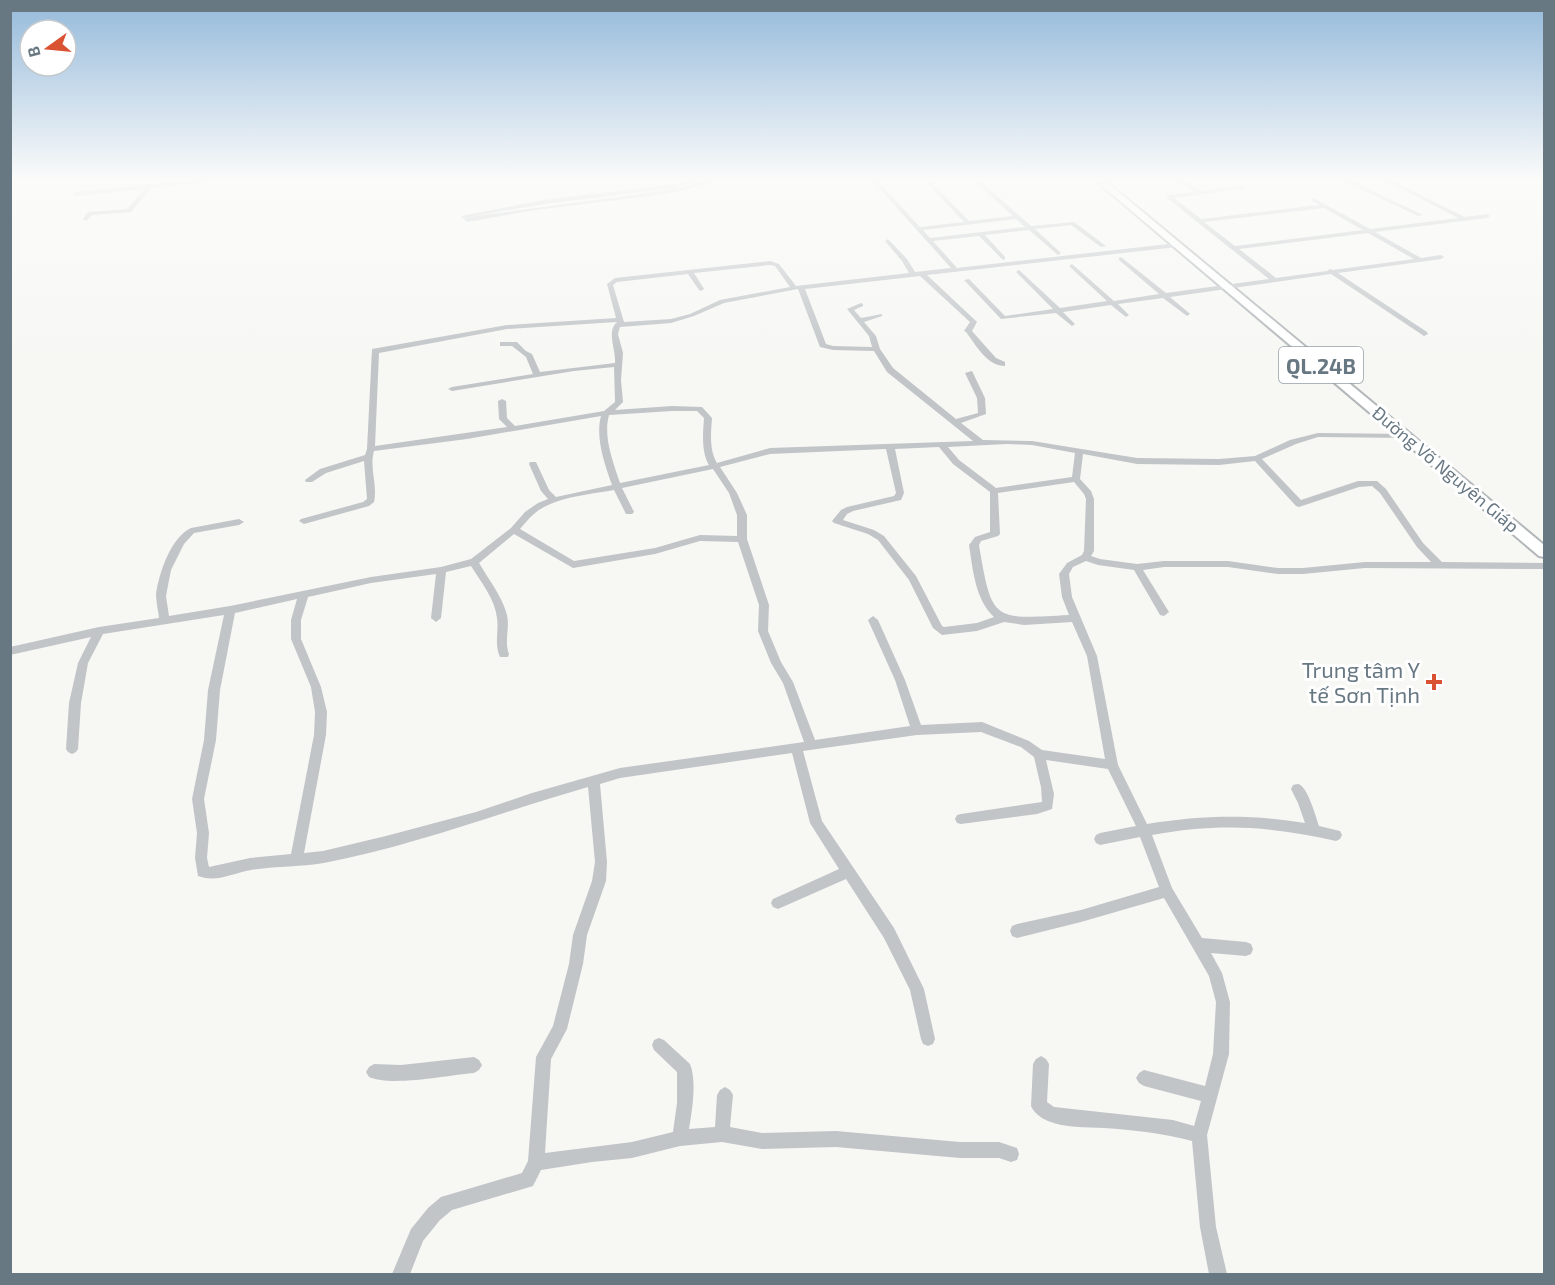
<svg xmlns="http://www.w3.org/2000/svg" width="1555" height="1285" font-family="'Exo 2',sans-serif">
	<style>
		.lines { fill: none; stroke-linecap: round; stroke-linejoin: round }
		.primary-casing { stroke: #b2b7ba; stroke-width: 4 }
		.minor { fill: #c1c5c8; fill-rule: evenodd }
		.primary { fill: #fff; fill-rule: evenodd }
		.poi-dot { fill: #d95232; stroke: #fff; stroke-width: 2 }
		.labels { text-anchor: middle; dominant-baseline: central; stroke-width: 6; stroke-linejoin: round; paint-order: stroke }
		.far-street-label { font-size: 18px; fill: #687883; stroke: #fff }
		.shield { fill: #fff; stroke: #95a0a8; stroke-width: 1.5 }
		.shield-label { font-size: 21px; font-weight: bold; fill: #687883 }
		.poi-label { font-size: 22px; fill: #687883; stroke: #fff; text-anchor: end }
	</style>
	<rect width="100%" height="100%" fill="#f7f7f4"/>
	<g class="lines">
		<g class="primary-casing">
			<polygon id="primary" points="1094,179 1103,179 1544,545 1544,557 1539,556"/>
		</g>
		<g class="minor">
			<polygon points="202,179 208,179 203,183 151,188 131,212 92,215 86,221 83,219 88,212 127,209 145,189 76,196 73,194 76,192"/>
			<polygon points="696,179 704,179 675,188 544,204 468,217 648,193 683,187 714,179 721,179 703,185 666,194 535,210 467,222 461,216 544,200 675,184"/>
			<path d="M 871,179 L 876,179 L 920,227 L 964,222 L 923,179 L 928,179 L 969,221 L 1013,216 L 972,179 L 978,179 L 1031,226 L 1074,222 L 1106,246 L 1101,247 L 1071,225 L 1035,229 L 1060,252 L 1061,253 L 1058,255 L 1029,230 L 985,235 L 1005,257 L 1005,259 L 1003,260 L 979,236 L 933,241 L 957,268 L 1177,243 L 1180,245 L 1177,247 L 927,275 L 976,321 L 977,322 L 972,331 L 996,358 L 1005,362 L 1005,366 C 987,366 976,345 966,332 L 964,331 L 970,322 L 920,276 L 805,289 L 826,344 L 833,346 L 872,347 L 869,336 L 847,309 L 861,303 L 863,304 L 863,306 L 854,310 L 861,318 L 882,314 L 882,316 L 864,322 L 876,336 L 880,349 L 893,368 L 956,419 L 978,413 L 977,398 L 965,373 L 972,371 L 985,398 L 986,414 L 961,423 L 983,440 L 1032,441 L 1137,458 L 1219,459 L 1255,456 L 1290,440 L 1318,433 L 1406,434 L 1409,434 L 1409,438 L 1318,437 L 1296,444 L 1262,459 L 1301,500 L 1358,481 L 1377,481 L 1386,489 L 1423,543 L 1442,562 L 1544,563 L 1544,569 L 1365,568 L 1303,574 L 1278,574 L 1228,567 L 1164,567 L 1143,570 L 1169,612 L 1164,616 L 1160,615 L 1134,570 L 1098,565 L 1086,561 L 1073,567 L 1069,574 L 1072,597 L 1097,656 L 1118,765 L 1147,824 C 1201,815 1252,814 1305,823 L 1298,803 L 1291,789 L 1293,785 C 1294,785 1296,784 1298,784 C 1307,785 1316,817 1319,826 L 1340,831 L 1342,835 L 1340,839 L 1336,841 C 1270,826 1219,823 1152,835 L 1172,888 L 1202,938 L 1246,942 L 1251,944 L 1253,949 L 1251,954 L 1246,956 L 1211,953 L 1222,973 L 1230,1002 L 1229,1054 L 1207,1135 L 1216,1227 L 1227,1274 L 1209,1274 L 1200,1227 L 1192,1141 C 1163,1133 1133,1130 1104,1128 C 1086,1127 1065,1128 1048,1121 C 1041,1118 1034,1113 1031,1106 L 1033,1064 L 1036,1059 L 1041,1056 L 1046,1059 L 1049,1064 L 1047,1102 L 1054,1107 L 1173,1120 L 1194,1126 L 1201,1101 L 1144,1086 L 1139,1083 L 1136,1078 L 1139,1073 L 1144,1070 L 1205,1086 L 1213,1054 L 1216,1002 L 1209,976 L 1164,898 L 1081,922 L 1017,938 L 1012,936 L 1010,931 L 1012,926 L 1017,924 L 1081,910 L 1159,887 L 1140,837 L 1100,845 L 1096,843 L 1094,839 L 1096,835 L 1100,833 L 1136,826 L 1108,769 L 1046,760 L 1054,794 L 1052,809 L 1037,814 L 961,824 L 957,823 L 955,819 L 957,815 L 961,814 L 1042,802 L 1041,787 L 1034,757 L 1021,747 L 981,732 L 917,735 L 803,751 L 822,821 L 894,928 L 924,989 L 935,1039 L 933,1044 L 928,1046 L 923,1044 L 921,1039 L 910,990 L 884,938 L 846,879 L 778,909 L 773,907 L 771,903 L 773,899 L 839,869 L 810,823 L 792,753 L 620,778 L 600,784 L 607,862 L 606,881 L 587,935 L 583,964 L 567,1029 L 551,1059 L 545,1153 L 632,1142 L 673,1132 L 677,1103 L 677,1072 L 654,1050 L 652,1045 L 654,1040 L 659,1038 L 664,1040 L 690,1064 C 697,1081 692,1111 689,1129 L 715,1127 L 717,1095 L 720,1090 L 725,1087 L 730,1090 L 733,1095 L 730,1127 L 762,1133 L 836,1131 L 960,1142 L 999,1142 L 1017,1148 L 1019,1154 L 1017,1160 L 1011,1162 L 999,1158 L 960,1158 L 836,1147 L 762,1149 L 722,1142 L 680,1146 L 632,1158 L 592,1162 L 541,1170 L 533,1186 L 452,1210 L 440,1220 L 423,1241 L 410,1274 L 392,1274 L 411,1229 L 428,1208 L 441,1197 L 522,1173 L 528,1161 L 536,1057 L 553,1026 L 569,964 L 573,935 L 592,881 L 595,862 L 588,787 C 501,812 414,846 324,863 C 300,867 276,866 251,870 C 233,873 217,883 198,876 L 195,858 L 197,833 L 192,799 L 204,740 L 208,690 L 224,615 L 103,634 L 88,663 L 81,703 L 78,749 L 76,752 L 72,754 L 68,752 L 66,749 L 69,703 L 78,663 L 91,637 L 10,655 L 10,647 L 99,627 L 159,618 C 158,610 156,601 156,594 C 159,573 171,537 191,528 L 239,519 L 244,522 L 239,525 L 194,533 L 184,544 L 171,570 L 166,596 L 169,616 L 230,606 L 371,577 L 441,567 L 471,559 L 511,528 L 525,512 L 538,503 L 548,499 L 541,491 L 529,464 L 530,462 L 536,462 L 549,490 L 556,497 L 612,485 C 605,465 595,438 601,416 L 467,439 L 374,451 C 369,468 378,486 374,502 L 369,506 L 304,524 L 299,521 L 301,519 L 363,502 L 367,499 L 364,461 L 326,473 L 312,482 L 306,482 L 305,480 L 320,469 L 365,455 L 367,449 L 372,349 L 507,325 L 616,318 L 607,284 L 615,278 L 770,261 L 779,264 L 796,286 L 909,273 L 902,261 L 885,241 L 888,239 L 907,259 L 915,272 L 951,268 ZM 1016,219 L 1025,227 L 930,238 L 923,230 ZM 770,265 L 775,266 L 790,287 L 720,300 L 690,314 L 671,319 L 624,322 L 613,285 L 617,282 L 688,274 L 699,290 L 701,291 L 704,289 L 694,273 ZM 798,289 L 820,347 L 833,350 L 874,351 L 887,372 L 973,441 L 770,448 L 717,463 C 709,450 711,432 712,418 L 702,407 L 672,406 L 615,410 L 623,402 L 621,380 L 623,353 L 618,334 L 620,327 L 671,323 L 694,316 L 724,303 ZM 617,322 C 606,332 616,349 615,363 L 540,372 L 532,354 L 526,351 L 517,342 L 500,342 L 500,346 L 512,346 L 526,357 L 533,374 L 452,387 L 448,389 L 452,391 L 574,371 L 614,367 L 615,402 L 604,411 L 515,426 L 507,418 L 506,401 L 502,399 L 498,401 L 499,419 L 507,427 L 375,446 L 379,353 L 507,329 ZM 672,411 L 697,411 L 704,418 C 703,433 701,452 709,465 L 620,483 C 613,462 603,437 609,415 ZM 1007,444 L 1032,445 L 1075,453 L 1072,477 L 996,488 L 959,460 L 948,447 ZM 939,447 L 953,464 L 990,492 L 990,532 L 975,537 L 969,545 C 973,570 975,599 994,617 L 977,623 L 944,627 L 942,626 L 916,576 L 884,536 L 874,530 L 843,520 L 847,514 L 853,511 L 901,500 L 904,493 L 895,449 ZM 886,449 L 896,493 L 894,496 L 847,507 L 841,510 L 832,521 L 834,523 L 868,534 L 878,540 L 909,580 L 933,628 L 942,635 L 977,631 L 1004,622 L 1024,625 L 1072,622 L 1087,656 L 1105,759 L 1042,750 L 1029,741 L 982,722 L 921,725 L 905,680 L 878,620 L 873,616 L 868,620 L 895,680 L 910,726 L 815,740 L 793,682 L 781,662 L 768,631 L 769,605 L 747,539 L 747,515 L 737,493 L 720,467 L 770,454 ZM 1083,454 L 1137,464 L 1219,465 L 1255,461 L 1296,506 L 1299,507 L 1359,487 L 1372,486 L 1380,493 L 1417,547 L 1431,562 L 1365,562 L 1303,568 L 1278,568 L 1228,561 L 1164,561 L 1137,564 L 1100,559 L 1091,556 L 1094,551 L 1094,499 L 1091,491 L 1080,479 ZM 713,469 L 729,493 L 737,515 L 737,536 L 700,535 L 655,548 L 574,561 L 520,529 C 527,521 534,512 544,507 C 565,496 592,494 614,490 L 626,514 L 632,514 L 634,512 L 622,488 ZM 1074,482 L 1084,494 L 1086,499 L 1084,551 L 1082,555 L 1067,563 L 1059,574 L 1062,597 L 1069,615 C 993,619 992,623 979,545 L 981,541 L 998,536 L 1000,534 L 998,493 ZM 514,534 L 573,568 L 655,554 L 700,541 L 738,542 L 759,605 L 758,631 L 771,663 L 783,683 L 804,742 L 620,768 L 532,793 L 476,812 L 386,836 L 323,851 L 304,853 L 326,735 L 327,712 L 321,687 L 301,639 L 301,620 L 308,597 L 371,583 L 436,574 L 431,618 L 436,622 L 441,618 L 446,572 L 471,566 C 481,582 495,599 497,618 C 499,632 494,644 500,657 L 508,657 L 509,654 C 504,641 510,628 507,615 C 502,596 489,580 479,563 ZM 297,599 L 291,620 L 291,639 L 311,687 L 315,712 L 314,735 L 291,854 L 250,858 L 209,867 L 207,858 L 209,833 L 204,799 L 216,740 L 220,690 L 235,613 Z"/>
			<path d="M 1176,179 L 1181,179 L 1201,191 L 1243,186 L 1246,188 L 1174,198 L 1201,219 L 1319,205 L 1312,201 L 1312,199 L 1314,198 L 1370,229 L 1458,218 L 1383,179 L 1388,179 L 1465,217 L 1487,214 L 1490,216 L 1487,218 L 1375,232 L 1421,258 L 1441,255 L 1444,257 L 1441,259 L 1338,273 L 1427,332 L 1428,334 L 1424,336 L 1331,274 L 1170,297 L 1189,313 L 1190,314 L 1187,316 L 1163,298 L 1118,304 L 1129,315 L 1126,317 L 1111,305 L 1063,312 L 1075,324 L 1072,326 L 1056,313 L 1001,319 L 964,280 L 969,279 L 1005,316 L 1053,309 L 1016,272 L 1019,270 L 1060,308 L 1107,301 L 1070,267 L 1070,265 L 1072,264 L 1114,301 L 1159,294 L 1119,260 L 1119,258 L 1121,257 L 1166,293 L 1269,279 L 1167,198 L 1166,197 L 1169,195 L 1195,192 ZM 1324,208 L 1363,230 L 1235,246 L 1204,222 ZM 1368,233 L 1414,259 L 1333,270 L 1330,269 L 1327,271 L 1276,278 L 1239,249 Z"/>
			<polygon points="1340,179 1347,179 1423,215 1418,216"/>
			<path d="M 474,1057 L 479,1060 L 482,1065 L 479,1070 L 474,1073 C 448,1075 392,1087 369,1077 L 366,1072 L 369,1067 L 374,1064 L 401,1065 Z"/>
		</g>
		<use href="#primary" class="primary"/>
	</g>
	<linearGradient id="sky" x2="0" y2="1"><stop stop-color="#95badb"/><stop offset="0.5" stop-color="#fbfbfa"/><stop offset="1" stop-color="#fbfbfa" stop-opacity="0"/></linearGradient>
	<rect width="1555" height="359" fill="url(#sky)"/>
	<path class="poi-dot" d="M1431 673h6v6h6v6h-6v6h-6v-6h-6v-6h6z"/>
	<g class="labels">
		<g class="far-street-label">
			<text transform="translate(1446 469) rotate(40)">Đường Võ Nguyên Giáp</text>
		</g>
		<rect class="shield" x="1279" y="347" width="84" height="36" rx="4.5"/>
		<g class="shield-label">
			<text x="1321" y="365">QL.24B</text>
		</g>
		<g class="poi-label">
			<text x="1420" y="669">Trung tâm Y<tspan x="1420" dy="25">tế Sơn Tịnh</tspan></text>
		</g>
	</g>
	<rect width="1555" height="1285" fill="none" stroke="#687883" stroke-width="24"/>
	<g transform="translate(48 48) rotate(255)"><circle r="28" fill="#ffffff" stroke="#c3c9cd" stroke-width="1.5"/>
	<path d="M0-4.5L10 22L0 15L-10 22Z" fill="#d95232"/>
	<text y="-9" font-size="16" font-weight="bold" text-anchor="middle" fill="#687883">B</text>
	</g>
</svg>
